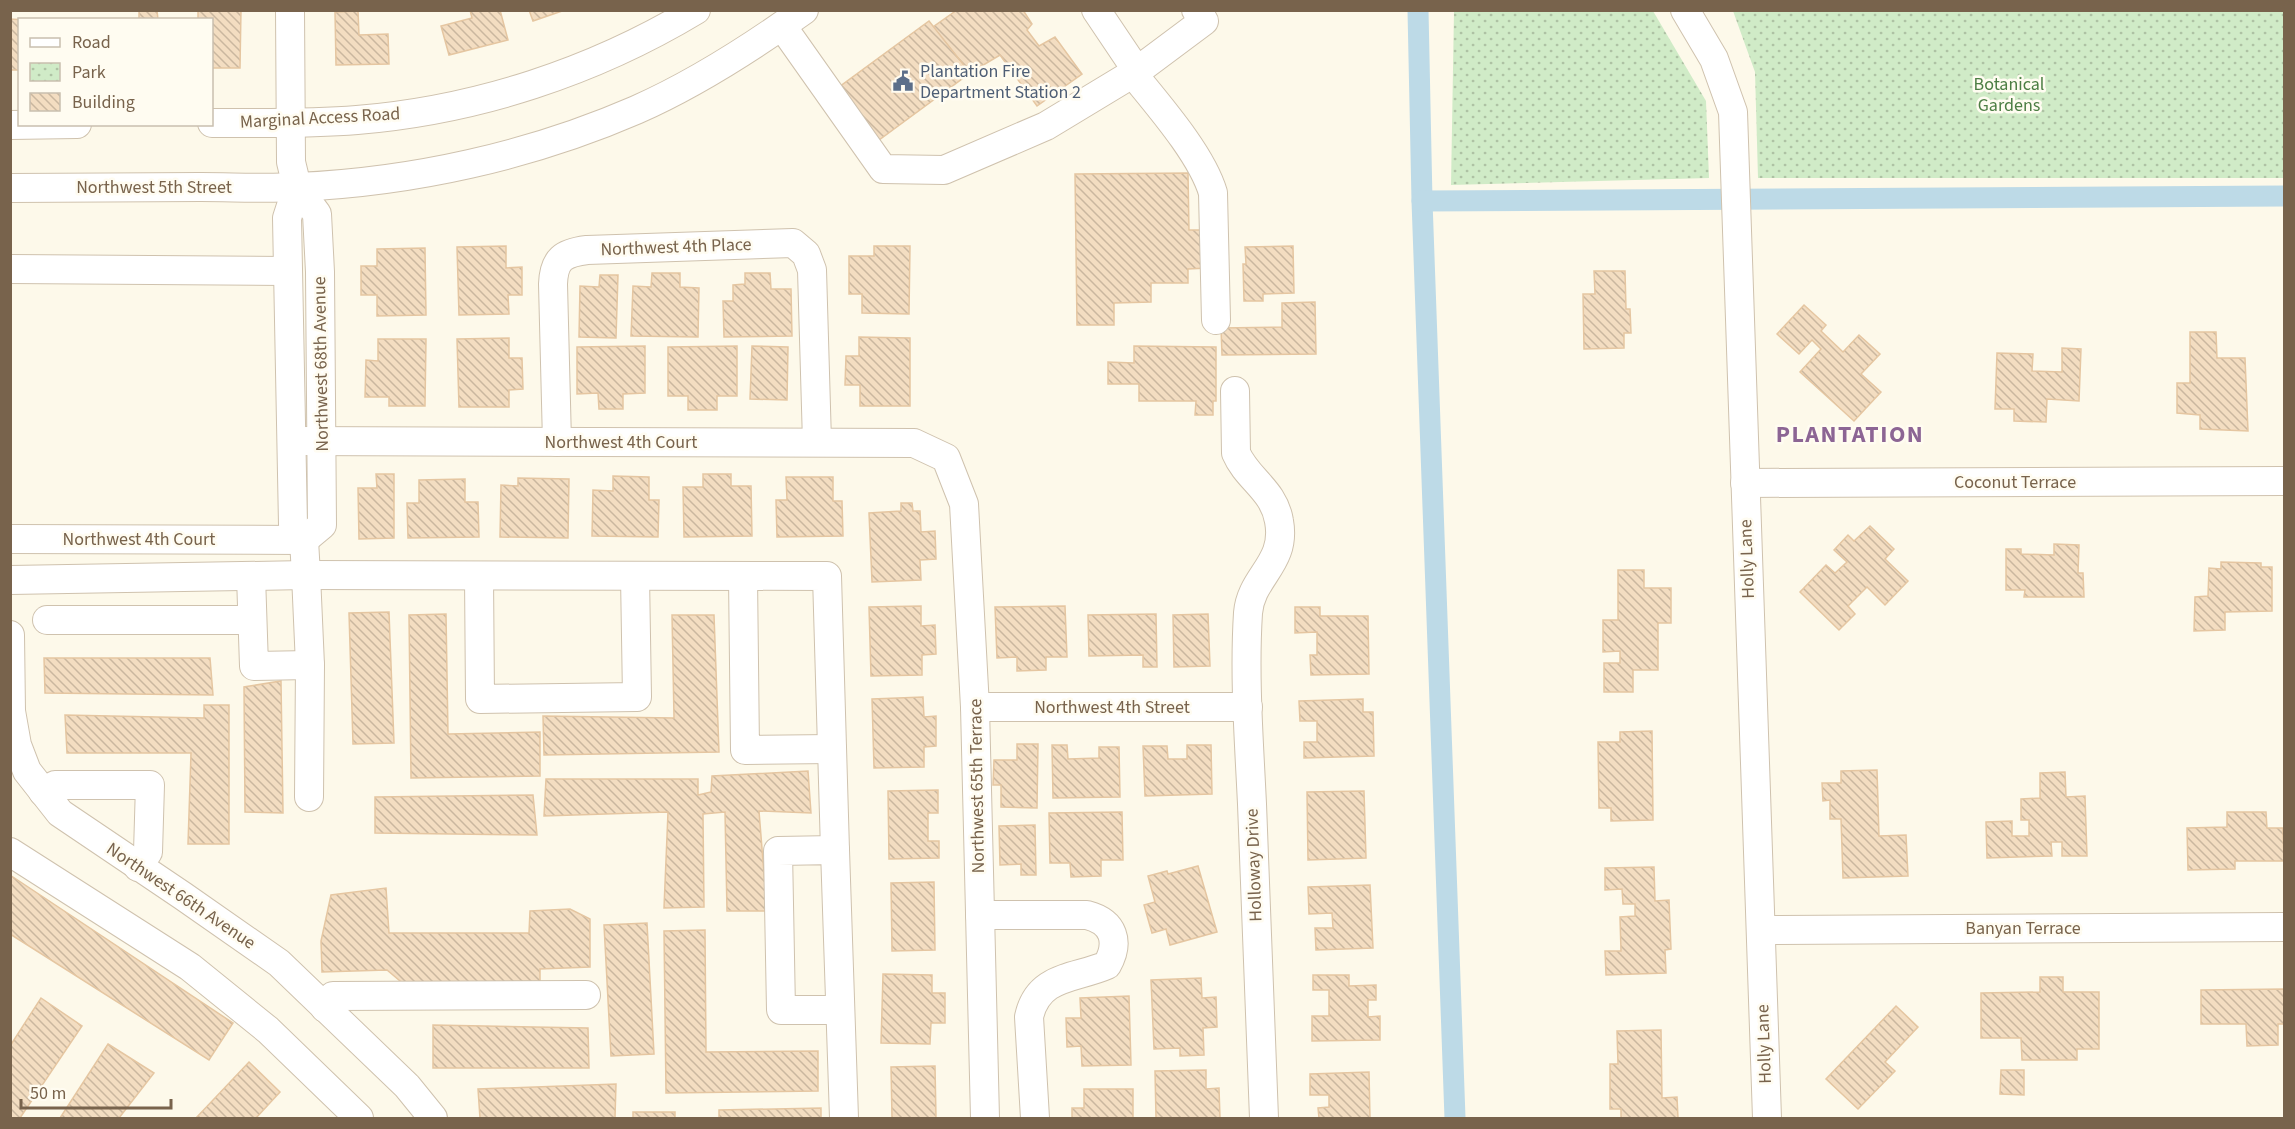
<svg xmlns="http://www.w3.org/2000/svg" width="2295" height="1129" font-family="'Source Sans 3',sans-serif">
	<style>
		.park { fill: url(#park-dots) }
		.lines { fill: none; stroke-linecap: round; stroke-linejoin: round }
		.canal { stroke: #bddae7; stroke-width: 21 }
		.building { fill: url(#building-back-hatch); stroke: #e5c6a1; stroke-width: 1.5 }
		.minor-casing { stroke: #cfc2ae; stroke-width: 30 }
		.minor { stroke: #fff; stroke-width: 28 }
		.labels { text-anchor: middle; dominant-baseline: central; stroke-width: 5; stroke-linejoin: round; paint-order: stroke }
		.service-label { font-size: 18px; fill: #4e5e75; stroke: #fffcf1; text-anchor: start }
		.park-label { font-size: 18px; fill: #4c7e43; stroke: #fffcf1 }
		.street-label { font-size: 18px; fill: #78634c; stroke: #fffcf1 }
		.district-label { font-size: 24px; font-weight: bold; letter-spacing: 1.5px; fill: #8c6594; stroke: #fffcf1 }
	</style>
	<defs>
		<pattern id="park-dots" width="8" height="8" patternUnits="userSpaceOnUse" patternTransform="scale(1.5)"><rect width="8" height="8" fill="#d0ebc7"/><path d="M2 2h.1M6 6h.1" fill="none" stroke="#aec2a4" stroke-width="1.8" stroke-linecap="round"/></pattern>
		<pattern id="building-back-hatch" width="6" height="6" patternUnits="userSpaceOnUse" patternTransform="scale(1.5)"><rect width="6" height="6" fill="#f3ddc1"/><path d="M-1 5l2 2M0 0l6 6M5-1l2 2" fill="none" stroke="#cab79f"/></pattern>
	</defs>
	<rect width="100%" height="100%" fill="#fdf9ea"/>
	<g class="park">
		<polygon points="1454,11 1653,11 1706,101 1709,178 1451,185"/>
		<polygon points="1733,11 2284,11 2284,178 1758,178 1755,72"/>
	</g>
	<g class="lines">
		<g class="canal">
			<polyline points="1418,10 1422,201 1455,1118"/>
			<polyline points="1422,201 2284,196"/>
		</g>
	</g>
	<g class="building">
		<polygon points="139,10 157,10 158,20 139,20"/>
		<polygon points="198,10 241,10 240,68 212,68 212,20 198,20"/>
		<polygon points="470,10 500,10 508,40 449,55 441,26 472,18"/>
		<polygon points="529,10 565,10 533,21"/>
		<polygon points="957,10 1023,10 1032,24 1027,30 1039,46 1055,37 1082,74 1037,106 1000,55 970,73 933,27"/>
		<polygon points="358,11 359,35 388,34 389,64 336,65 335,12"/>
		<polygon points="10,19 26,20 20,20 20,70 10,70"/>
		<polygon points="929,21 970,73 875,143 835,90"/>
		<polygon points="1188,173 1189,230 1207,230 1207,268 1188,269 1188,283 1151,283 1151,302 1114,303 1114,325 1077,325 1075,174"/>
		<polygon points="506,246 506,268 522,267 522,295 508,295 509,314 459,315 457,247"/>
		<polygon points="874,246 910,246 909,314 862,313 862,294 849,294 849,256 874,256"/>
		<polygon points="1293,246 1294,293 1263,294 1263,301 1244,301 1243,264 1246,264 1245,247"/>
		<polygon points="425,248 426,315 377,316 377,295 361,295 361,266 377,266 377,249"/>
		<polygon points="1594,271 1625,271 1626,309 1630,309 1631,333 1624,333 1624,348 1584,349 1583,294 1595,294"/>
		<polygon points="652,273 680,273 680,287 699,288 698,337 631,336 633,286 651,287"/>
		<polygon points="745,273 770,273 771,289 791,289 792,336 724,337 723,301 733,301 733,285 745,284"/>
		<polygon points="600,275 618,275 616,338 579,337 580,286 599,287"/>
		<polygon points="1315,302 1316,354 1222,355 1221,328 1282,327 1282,303"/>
		<polygon points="1804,305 1826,325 1821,331 1843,352 1859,335 1880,354 1861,374 1881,392 1854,421 1800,372 1821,349 1812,340 1799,354 1777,334"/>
		<polygon points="2190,332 2216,332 2217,358 2245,358 2248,431 2200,429 2200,415 2177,413 2177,383 2190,383"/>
		<polygon points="859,337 910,338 910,406 860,406 860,385 845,385 846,356 859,356"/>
		<polygon points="509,338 509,358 522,358 523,389 509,390 509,407 459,407 457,339"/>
		<polygon points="378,339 426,339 425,406 389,406 389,397 365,397 366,360 378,361"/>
		<polygon points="645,346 645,393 623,394 623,409 599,409 598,393 577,394 577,347"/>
		<polygon points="737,346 737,396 717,396 717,410 688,410 688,396 668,396 668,347"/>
		<polygon points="752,346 788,347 787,400 750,399"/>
		<polygon points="1134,346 1216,347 1216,401 1213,401 1213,415 1195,415 1196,401 1139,401 1139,384 1108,384 1108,362 1134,363"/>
		<polygon points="2062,348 2081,349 2079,401 2047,399 2046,422 2014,421 2014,409 1995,409 1997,353 2033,354 2032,371 2062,372"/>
		<polygon points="376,474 394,474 394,538 359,539 358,488 377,488"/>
		<polygon points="703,474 731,474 731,486 751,486 752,536 684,537 683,487 703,487"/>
		<polygon points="613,476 649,477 649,500 659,500 658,537 592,536 593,490 613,491"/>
		<polygon points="786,477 833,477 833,501 842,501 843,536 777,537 776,500 787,500"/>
		<polygon points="518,478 569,479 568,538 500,537 501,485 518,486"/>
		<polygon points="465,479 465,502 478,502 479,537 408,538 407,503 419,503 419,480"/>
		<polygon points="901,503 912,503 913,511 920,511 921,532 935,531 936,559 920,560 921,580 872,582 869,513 901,511"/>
		<polygon points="1870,526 1894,549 1885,559 1908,581 1885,605 1867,587 1848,606 1855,614 1839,630 1800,592 1826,565 1835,573 1847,562 1834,550 1848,535 1854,541"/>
		<polygon points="2054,544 2079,545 2078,573 2083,573 2084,597 2024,597 2025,590 2006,590 2006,549 2021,549 2021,554 2054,555"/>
		<polygon points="2221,562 2261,563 2261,567 2272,567 2272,611 2225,612 2225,630 2194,631 2195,597 2208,596 2209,568 2221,569"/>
		<polygon points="1618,570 1644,570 1644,588 1671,588 1671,623 1658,623 1658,670 1633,670 1633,692 1604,692 1604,663 1620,663 1620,651 1603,652 1603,620 1618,620"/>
		<polygon points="921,606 921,626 935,625 936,654 922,655 922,675 871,676 869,607"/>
		<polygon points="1065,606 1067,657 1046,657 1046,670 1017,671 1017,657 997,658 995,607"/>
		<polygon points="1295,607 1320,607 1320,616 1368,616 1369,674 1311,675 1310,655 1317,655 1317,632 1295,633"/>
		<polygon points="389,612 394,743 353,744 349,613"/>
		<polygon points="446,614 448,734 540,732 540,776 411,778 409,615"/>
		<polygon points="1156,614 1157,667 1143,667 1143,655 1089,656 1088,615"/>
		<polygon points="1208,614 1210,666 1174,667 1173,615"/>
		<polygon points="672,615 714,615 719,752 544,755 543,716 674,718"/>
		<polygon points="44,658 210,658 213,695 45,693"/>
		<polygon points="281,681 283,813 245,812 244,687"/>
		<polygon points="923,697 924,717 936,716 936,746 924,747 924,767 874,768 872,699"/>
		<polygon points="1363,699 1363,712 1373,712 1374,756 1304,758 1304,742 1317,742 1317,721 1300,721 1299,701"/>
		<polygon points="204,705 229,705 229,844 188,844 191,753 67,753 65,715 204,718"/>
		<polygon points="1652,731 1653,820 1611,821 1611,808 1599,808 1598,742 1620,742 1620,732"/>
		<polygon points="1017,744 1038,744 1037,808 1001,807 1001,785 993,785 994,760 1017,760"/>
		<polygon points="1052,745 1067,745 1068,759 1099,758 1099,747 1119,747 1120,797 1053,798"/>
		<polygon points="1187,745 1211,745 1212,794 1145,796 1143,746 1167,746 1168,759 1187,759"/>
		<polygon points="1877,770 1879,836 1906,835 1908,876 1843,878 1841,819 1830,819 1830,800 1823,801 1822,783 1841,783 1841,771"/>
		<polygon points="808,771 811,813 759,811 767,911 727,911 725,812 703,814 704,907 664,908 668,812 544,816 546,779 698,779 698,795 711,792 712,776"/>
		<polygon points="2065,772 2066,797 2085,796 2087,856 2062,856 2062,842 2051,842 2052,856 1987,858 1986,822 2012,821 2012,836 2029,836 2029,820 2021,820 2021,799 2040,798 2040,773"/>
		<polygon points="938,790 938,813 928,813 928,841 939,841 939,858 889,859 888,791"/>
		<polygon points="1364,791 1366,858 1308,860 1307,792"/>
		<polygon points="533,795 537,835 375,833 375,797"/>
		<polygon points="1122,812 1123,860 1101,860 1101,876 1071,877 1070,863 1050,863 1049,813"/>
		<polygon points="2227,812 2266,812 2267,828 2283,828 2284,861 2235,861 2235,869 2188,870 2187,828 2227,827"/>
		<polygon points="1035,825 1036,875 1021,875 1021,864 1000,865 999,826"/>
		<polygon points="1198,866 1217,932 1170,945 1166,929 1152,933 1144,905 1155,902 1148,876 1167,871 1168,874"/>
		<polygon points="1654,867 1655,901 1669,900 1671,949 1665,950 1666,973 1606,975 1605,951 1621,951 1620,917 1635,916 1635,904 1623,904 1622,889 1605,890 1605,868"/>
		<polygon points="10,875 233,1023 209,1060 10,934"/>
		<polygon points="934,882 935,950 892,951 891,883"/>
		<polygon points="1370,885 1373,948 1316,950 1315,928 1333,928 1332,913 1309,914 1308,887"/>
		<polygon points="386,888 389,933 529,933 530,911 570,909 590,919 590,967 540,969 540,986 406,986 387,970 322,972 321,941 331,895"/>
		<polygon points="647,923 654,1054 611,1056 604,925"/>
		<polygon points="705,930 706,1052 818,1051 818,1091 666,1093 664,931"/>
		<polygon points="883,974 932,975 932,993 945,993 945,1023 931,1023 930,1044 881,1043"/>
		<polygon points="1313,975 1349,975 1349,986 1376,985 1376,1000 1368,1000 1368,1017 1380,1016 1380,1040 1312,1041 1312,1016 1329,1016 1329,990 1313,990"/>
		<polygon points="2040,977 2063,977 2063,992 2099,992 2099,1049 2077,1049 2077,1060 2022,1060 2021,1038 1981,1038 1981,993 2040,992"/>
		<polygon points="1201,978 1202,998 1216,997 1217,1027 1203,1028 1204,1055 1180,1056 1180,1048 1154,1049 1151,980"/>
		<polygon points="2284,989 2284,1024 2278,1024 2278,1045 2247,1046 2246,1024 2201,1024 2201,990"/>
		<polygon points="1129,996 1131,1065 1082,1066 1081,1046 1067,1047 1066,1018 1081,1018 1080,998"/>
		<polygon points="41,998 82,1026 20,1118 10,1118 10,1046"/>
		<polygon points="1896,1006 1918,1027 1885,1062 1895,1071 1858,1109 1826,1079"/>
		<polygon points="433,1025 588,1028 589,1068 433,1068"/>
		<polygon points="1661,1030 1662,1098 1677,1097 1678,1118 1621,1118 1621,1109 1610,1109 1610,1064 1618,1064 1617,1031"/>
		<polygon points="108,1044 154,1073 119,1118 60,1118"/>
		<polygon points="249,1062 280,1092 256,1118 196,1118"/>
		<polygon points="935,1066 936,1118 892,1118 891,1067"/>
		<polygon points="1206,1070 1206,1089 1219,1088 1220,1118 1156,1118 1155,1071"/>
		<polygon points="2001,1070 2024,1070 2024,1095 2000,1094"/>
		<polygon points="1369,1072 1370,1118 1319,1118 1318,1108 1329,1107 1329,1095 1310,1095 1310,1074"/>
		<polygon points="616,1084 615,1118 480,1118 478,1089"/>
		<polygon points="1084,1089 1133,1089 1133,1118 1072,1118 1072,1108 1084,1108"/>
		<polygon points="821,1108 821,1118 719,1118 719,1110"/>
		<rect x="633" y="1112" width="42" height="6"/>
	</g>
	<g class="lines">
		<g class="minor-casing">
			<g id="minor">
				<polyline points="290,10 291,162 297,187 317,214 320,272 322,525 304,540"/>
				<polyline points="1096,10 1137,71 1204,21 1196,10"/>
				<polyline points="1685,10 1714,59 1733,112 1767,1118"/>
				<polyline points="782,26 883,169 944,170 1046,126 1137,71"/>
				<path d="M 1133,74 C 1159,106 1202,155 1213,193 L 1216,320"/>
				<path d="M 212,123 C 260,123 309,124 357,120 C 477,110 593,72 696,10"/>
				<polyline points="10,125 77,124"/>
				<polyline points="297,187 287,218 293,525 304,540 306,575 310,665 309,797"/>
				<path d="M 10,188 C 74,188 138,187 201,187 C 233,187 265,189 297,187 C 412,182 530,156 636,110 C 695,84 751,48 804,10"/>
				<polyline points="10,269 287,271"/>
				<path d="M 1235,391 L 1236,453 C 1247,479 1274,490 1279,521 C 1287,564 1251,576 1248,613 C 1244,676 1249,741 1252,804 C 1256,909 1260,1014 1264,1118"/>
				<polyline points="292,441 914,443 946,458 964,504 975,707 985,1118"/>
				<path d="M 557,442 L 553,284 C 554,259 563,253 587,250 L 793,243 L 806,254 L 812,270 L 817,442"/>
				<polyline points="1745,483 2284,481"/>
				<polyline points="10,539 304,540"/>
				<polyline points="251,576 254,666 310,665"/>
				<polyline points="479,576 480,699 637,697 635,576"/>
				<polyline points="743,576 745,750 832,749"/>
				<polyline points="10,580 306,575 827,576 835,850"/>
				<polyline points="47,620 252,620"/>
				<polyline points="10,635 11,711 17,745 27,771 60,813 183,896 279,963 407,1086 433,1118"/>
				<polyline points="975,707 1248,707"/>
				<polyline points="43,792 55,785 150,785 148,852 138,867"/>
				<polyline points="10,852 190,967 268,1030 359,1118"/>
				<path d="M 980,915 L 1087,915 C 1114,922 1120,942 1107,965 C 1075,979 1038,975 1029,1017 L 1035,1118"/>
				<polyline points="1761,930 2284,927"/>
				<polyline points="325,1008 333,996 586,995"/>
				<polyline points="840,1010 781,1010 778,851 835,850 844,1118"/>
			</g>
		</g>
		<use href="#minor" class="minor"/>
	</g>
	<defs>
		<g id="civic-bare" transform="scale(1.62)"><path d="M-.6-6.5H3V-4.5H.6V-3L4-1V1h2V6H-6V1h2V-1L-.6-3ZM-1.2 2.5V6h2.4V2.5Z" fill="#5c6f8a" stroke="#fffcf1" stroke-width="2.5" paint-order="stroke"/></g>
	</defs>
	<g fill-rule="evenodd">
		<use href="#civic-bare" x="903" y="81"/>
	</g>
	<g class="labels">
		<g class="service-label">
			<text x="920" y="71">Plantation Fire<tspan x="920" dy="21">Department Station 2</tspan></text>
		</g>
		<g class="park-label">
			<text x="2009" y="84">Botanical<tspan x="2009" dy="21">Gardens</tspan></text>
		</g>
		<g class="street-label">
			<text transform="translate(320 118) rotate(-3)">Marginal Access Road</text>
			<text x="154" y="187">Northwest 5th Street</text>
			<text transform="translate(676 247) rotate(-2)">Northwest 4th Place</text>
			<text transform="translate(321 364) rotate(-91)">Northwest 68th Avenue</text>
			<text x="621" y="442">Northwest 4th Court</text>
			<text x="2015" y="482">Coconut Terrace</text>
			<text x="139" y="539">Northwest 4th Court</text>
			<text transform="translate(1747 559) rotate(-92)">Holly Lane</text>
			<text x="1112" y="707">Northwest 4th Street</text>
			<text transform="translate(977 786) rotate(-91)">Northwest 65th Terrace</text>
			<text transform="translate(1254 865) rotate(-92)">Holloway Drive</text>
			<text transform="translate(181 896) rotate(34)">Northwest 66th Avenue</text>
			<text x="2023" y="928">Banyan Terrace</text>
			<text transform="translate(1764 1044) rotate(-92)">Holly Lane</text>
		</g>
		<g class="district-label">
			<text x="1850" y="434">PLANTATION</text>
		</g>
	</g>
	<rect width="2295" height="1129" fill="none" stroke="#78634c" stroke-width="24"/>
	<rect x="18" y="18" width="195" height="108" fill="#fffcf1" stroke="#c9bfaf" stroke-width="1.5"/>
	<rect x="30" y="38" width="30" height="9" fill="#ffffff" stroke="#c9bfaf" stroke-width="1.5"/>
	<text x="72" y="48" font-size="18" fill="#78634c">Road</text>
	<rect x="30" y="63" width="30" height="18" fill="url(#park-dots)" stroke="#c9bfaf" stroke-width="1.5"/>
	<text x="72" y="78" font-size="18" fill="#78634c">Park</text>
	<rect x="30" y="93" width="30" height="18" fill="url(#building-back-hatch)" stroke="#c9bfaf" stroke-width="1.5"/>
	<text x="72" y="108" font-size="18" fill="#78634c">Building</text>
	<path d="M21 1099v9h150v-9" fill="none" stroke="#78634c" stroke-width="3"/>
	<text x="30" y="1099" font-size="18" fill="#78634c" stroke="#fffcf1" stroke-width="4.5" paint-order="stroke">50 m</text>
</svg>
